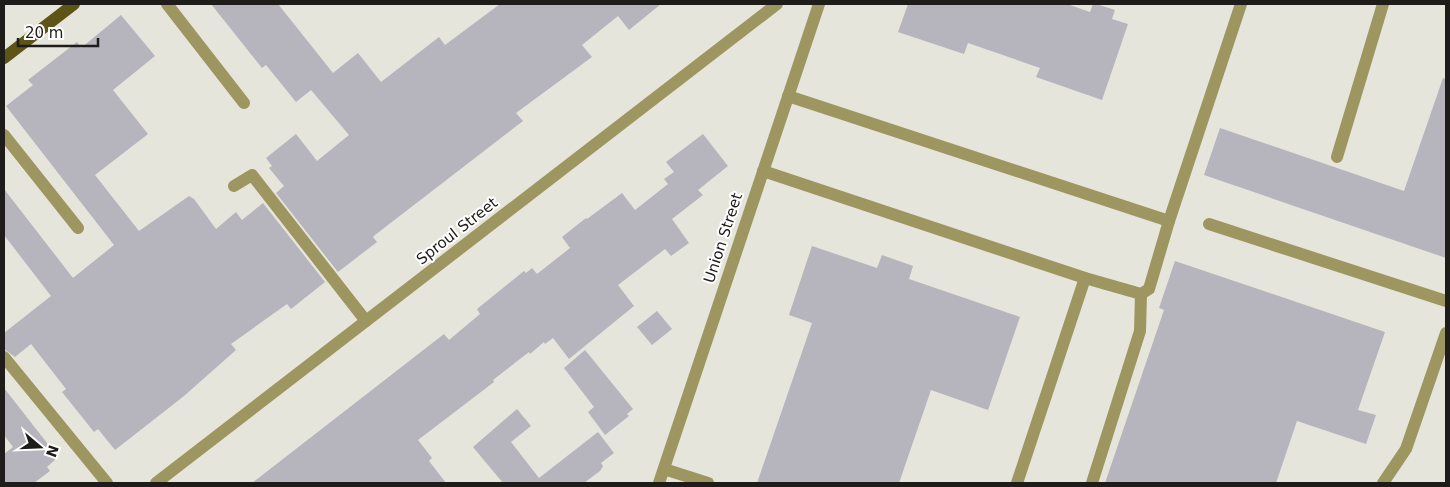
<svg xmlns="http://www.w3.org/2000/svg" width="1450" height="487" font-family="'DejaVu Sans',sans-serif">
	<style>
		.building { fill: #b6b4bd }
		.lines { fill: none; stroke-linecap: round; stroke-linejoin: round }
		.lane { stroke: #9e9661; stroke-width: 12 }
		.street { stroke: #9e9661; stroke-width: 12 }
		.primary { stroke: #5d5415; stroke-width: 12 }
		.labels { text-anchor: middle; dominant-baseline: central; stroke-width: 4; stroke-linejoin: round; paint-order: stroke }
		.street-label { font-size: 15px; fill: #1e1d1a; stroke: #fff }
	</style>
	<rect width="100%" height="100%" fill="#e6e5db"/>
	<g class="building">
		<polygon points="211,4 278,4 333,73 358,53 381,82 439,37 445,45 500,4 661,4 629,30 618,16 582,45 592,57 516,113 523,121 375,235 373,237 377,242 338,272 276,193 284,186 269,168 272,166 266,158 296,134 317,161 349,135 311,90 296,102 266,65 262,68"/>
		<polygon points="908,4 1067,4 1090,12 1093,4 1096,4 1115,10 1112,19 1128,24 1102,100 1036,77 1040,68 968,43 964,54 898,32"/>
		<polygon points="121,15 155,56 113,90 148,134 95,175 139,231 189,196 194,199 216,229 236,212 242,220 263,203 325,282 291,309 287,304 231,344 236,350 184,396 115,450 98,429 94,432 62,392 66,389 31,344 15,357 4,349 4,333 51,296 4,235 4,189 73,278 114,245 6,106 33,85 28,80 77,42 81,48"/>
		<polygon points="1443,78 1446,79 1446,258 1204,175 1220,128 1404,191"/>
		<polygon points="703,134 728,166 698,190 703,195 672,219 689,243 671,256 665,249 618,285 634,306 569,359 553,338 545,344 544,342 530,354 529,352 493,380 494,382 418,440 432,458 429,461 446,483 252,483 444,334 449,340 480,314 477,309 524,271 526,273 532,268 537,274 570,248 562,237 586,218 587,219 622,193 635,210 668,184 664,179 674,172 666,162"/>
		<polygon points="812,246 877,268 882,255 913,266 909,279 1020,317 988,410 931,390 899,483 757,483 812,323 789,315"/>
		<polygon points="1175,261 1385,332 1358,410 1376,415 1366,444 1297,421 1276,483 1105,483 1164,310 1159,308"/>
		<polygon points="657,311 672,329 652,345 637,327"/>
		<polygon points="585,350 633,409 627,414 629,416 605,435 588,412 594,407 564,368"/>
		<polygon points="4,388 58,457 47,467 50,471 34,483 4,483 4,454 13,447 4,435"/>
		<polygon points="517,409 531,426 511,442 539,478 598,432 614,453 601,463 603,466 600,471 584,483 503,483 473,447"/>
	</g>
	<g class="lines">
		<g class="lane">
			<polyline points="167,4 244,103"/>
			<polyline points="788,96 1169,221"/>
			<polyline points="4,135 78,228"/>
			<polyline points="1337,157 1383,4"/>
			<polyline points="763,171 1085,278 1141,294 1149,289 1169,221 1241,4"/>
			<polyline points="234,186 252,175 366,321"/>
			<polyline points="1209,224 1446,301"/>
			<polyline points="4,357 107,483"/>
			<polyline points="664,469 708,483"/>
			<polyline points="1017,483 1085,278"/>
			<polyline points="1092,483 1140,331 1141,294"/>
			<polyline points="1383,483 1406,449 1446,333"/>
		</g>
		<g class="street">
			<polyline points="156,483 777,4"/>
			<polyline points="659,483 819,4"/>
		</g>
		<polyline class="primary" points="4,58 74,4"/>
	</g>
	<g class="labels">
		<g class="street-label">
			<text transform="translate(457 231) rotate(-38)">Sproul Street</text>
			<text transform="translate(723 238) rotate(-72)">Union Street</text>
		</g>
	</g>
	<rect width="1450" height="487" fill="none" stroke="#1e1d1a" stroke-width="10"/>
	<g transform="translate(40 447) rotate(109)" stroke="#ffffff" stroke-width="4" paint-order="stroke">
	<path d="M0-4L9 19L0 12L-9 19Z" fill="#1e1d1a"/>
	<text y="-8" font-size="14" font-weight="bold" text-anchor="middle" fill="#1e1d1a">N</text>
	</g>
	<path d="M18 38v8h80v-8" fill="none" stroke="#1e1d1a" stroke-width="2.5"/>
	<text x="25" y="38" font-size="15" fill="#1e1d1a" stroke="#ffffff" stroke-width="4" paint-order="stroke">20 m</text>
</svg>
